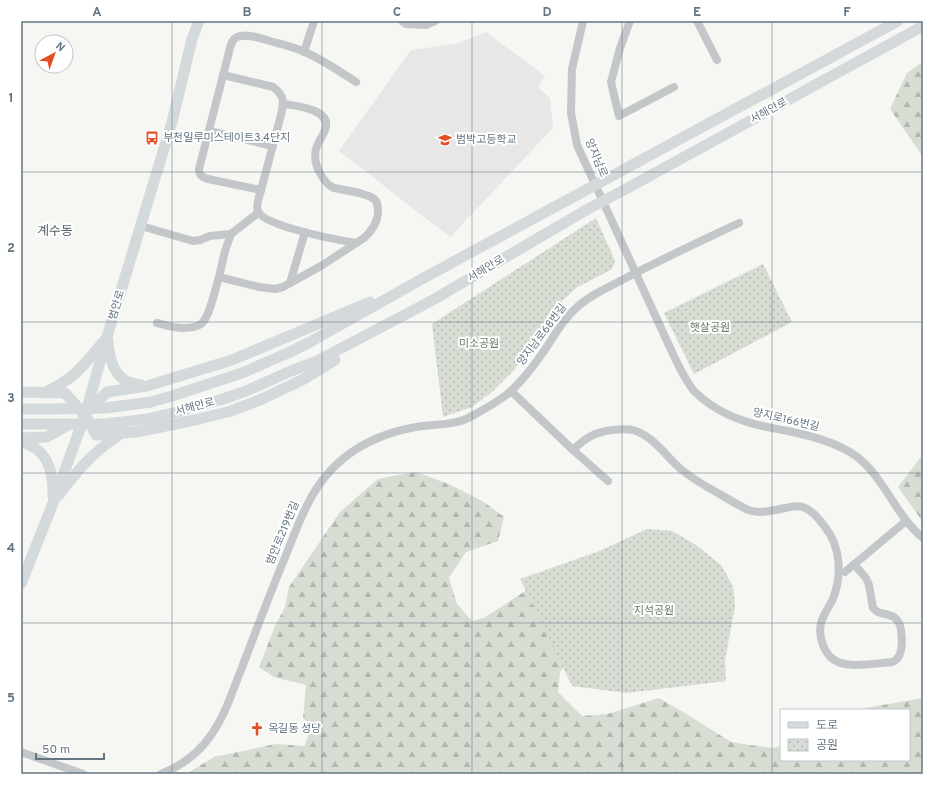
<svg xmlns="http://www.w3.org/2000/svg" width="944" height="795" font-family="Overpass,'Noto Sans KR',sans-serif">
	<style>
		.built { fill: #e6e7e6 }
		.forest { fill: url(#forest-firs) }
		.park { fill: url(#park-dots) }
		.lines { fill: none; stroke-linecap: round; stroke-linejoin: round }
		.street { stroke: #c3c7ca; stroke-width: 8 }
		.secondary { stroke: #d4d9dc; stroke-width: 11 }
		.grid { fill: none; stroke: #657683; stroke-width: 1; stroke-opacity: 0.55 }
		.labels { text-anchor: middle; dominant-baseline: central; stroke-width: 4; stroke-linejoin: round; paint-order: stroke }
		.street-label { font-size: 11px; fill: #657683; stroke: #fff }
		.poi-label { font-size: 11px; fill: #657683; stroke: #fff; text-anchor: start }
		.park-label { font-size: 11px; fill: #697a64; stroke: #fff }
		.quarter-label { font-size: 13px; fill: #535f68; stroke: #fff }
		.neatline { fill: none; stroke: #657683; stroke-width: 1.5 }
		.grid-label { font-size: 13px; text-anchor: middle; font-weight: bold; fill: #657683 }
	</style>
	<defs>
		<pattern id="forest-firs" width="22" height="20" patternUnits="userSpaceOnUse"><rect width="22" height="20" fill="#d7ddd3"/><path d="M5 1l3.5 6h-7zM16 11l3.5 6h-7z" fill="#b2b8b1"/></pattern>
		<pattern id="park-dots" width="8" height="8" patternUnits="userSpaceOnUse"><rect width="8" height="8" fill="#d7ddd3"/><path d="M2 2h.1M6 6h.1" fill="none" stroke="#b2b8b1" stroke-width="1.8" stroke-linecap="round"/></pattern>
	</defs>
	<rect width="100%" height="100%" fill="#f6f6f2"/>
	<polygon class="built" points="486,32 545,76 538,87 550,98 553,128 450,237 339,151 411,50 455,44"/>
	<g class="forest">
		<polygon points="923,62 923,157 890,109 907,73"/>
		<polygon points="921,457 923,457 923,522 898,487"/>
		<polygon points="416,472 451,485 484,502 504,517 498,541 466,552 449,578 457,604 472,621 484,618 542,580 581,642 560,672 558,692 582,716 607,714 659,698 683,712 731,742 750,745 773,748 781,746 781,760 909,760 909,710 860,710 865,708 923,698 923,774 186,774 214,757 276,744 305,746 311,725 303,718 306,685 274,677 259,667 275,626 285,607 289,587 340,512 378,479"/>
	</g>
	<g class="park">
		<polygon points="596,218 615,261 612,269 576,288 556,307 532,346 514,370 492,392 472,407 443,417 432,324"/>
		<polygon points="763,264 792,322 694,374 664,313"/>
		<polygon points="647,529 672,531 696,545 721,565 733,586 735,606 725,660 726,681 627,693 572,686 520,579 597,552"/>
	</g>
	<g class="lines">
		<g class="street">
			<polyline points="402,21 406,24 426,25 435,21"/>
			<path d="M 583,21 L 572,69 L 571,113 L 577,145 L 667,341 C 675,358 682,376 694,391 C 699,396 705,401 711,405 C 735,421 759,426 788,431 C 811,436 836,442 856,456 C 885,478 895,515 923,538"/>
			<polyline points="630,21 620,48 611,82 619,116 674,87"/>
			<polyline points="697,21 717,60"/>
			<polyline points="304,52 314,21"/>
			<path d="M 223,75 L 273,87 C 285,96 284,102 281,115 L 261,190"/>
			<polyline points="209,131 273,146"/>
			<polyline points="141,226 193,241 200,240 210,236 231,234 258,213"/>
			<path d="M 356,243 C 338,240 263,226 258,211 C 255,205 260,196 261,190 L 208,179 C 203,177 199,176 199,169 L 228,56 C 230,49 230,41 237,37 C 246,33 258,38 267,40 C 280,44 293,47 305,52 C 323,60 339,71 356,82"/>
			<polyline points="219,277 225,251 231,234"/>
			<polyline points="290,283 305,232"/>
			<path d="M 157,323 C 165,325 174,328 182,328 C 188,328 196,328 201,324 C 210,317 215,289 219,277 L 259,287 L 275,289 L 283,287 L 321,266 L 364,238 C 372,231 377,223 378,213 C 378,208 378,202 374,199 C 368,193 343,190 334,188 C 327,185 324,180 320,173 C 316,166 314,157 316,149 C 318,142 323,136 325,130 C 333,109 296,106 284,104"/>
			<polyline points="511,391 573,450 608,481"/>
			<path d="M 573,450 C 585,438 595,432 612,430 C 619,430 627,428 633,430 C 654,436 666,457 682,470 C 693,479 705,486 718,493 C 726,498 735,503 744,508 C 757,515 771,511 785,508 C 791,507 797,505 803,507 C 812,510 820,520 825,527 C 841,547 842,575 833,599 C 829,607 823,615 821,623 C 818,637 824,656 838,662 C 853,668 877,663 892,662 C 896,661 897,659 899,656 C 903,649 903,626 897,620 C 892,613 884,615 878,612 C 876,611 874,609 873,608 L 869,585 L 866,578 L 854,564"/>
			<polyline points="845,572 906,521"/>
			<polyline points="21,752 83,774"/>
			<path d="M 161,774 C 181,766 199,753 211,735 C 225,716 232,692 241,670 C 256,631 270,593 286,555 C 294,535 301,515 312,496 C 336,454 375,433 422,426 C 439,424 457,425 472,416 C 485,409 500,401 511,391 C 525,378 536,363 546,348 C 555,335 562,321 574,310 C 588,296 607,288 624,279 C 662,259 701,241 739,223"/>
		</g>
		<g class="secondary">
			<path d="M 108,341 C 109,357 113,375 128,382 C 132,383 137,384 141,385"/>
			<polyline points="21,392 65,393 82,412"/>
			<path d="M 43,393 C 73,381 84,365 104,341"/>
			<polyline points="21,409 53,409 106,408 151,402 172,396 242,373 288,353 310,342 420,280 898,21"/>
			<polyline points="89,410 107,392 147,386 232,360 370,302"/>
			<polyline points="87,418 96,435 137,432 199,419 231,411 262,399 304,379 335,360"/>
			<polyline points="21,424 104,424 123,422 147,419 177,412 223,399 246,391 291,371 315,362 431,301 588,209 624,190 923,26"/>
			<polyline points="21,438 47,437 68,425"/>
			<path d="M 21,442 C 47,448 54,472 53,496"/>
			<path d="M 59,495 C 72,477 87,459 105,445 C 110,441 115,438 120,434"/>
			<polyline points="21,584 53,503 85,415 107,337 172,122 192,39 199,21"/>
		</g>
	</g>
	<path class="grid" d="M 172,21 L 172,774M 322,21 L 322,774M 472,21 L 472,774M 622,21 L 622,774M 772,21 L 772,774M 21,172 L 923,172M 21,322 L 923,322M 21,473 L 923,473M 21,623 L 923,623"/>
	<defs>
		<g id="bus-bare" transform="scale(1.08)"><path d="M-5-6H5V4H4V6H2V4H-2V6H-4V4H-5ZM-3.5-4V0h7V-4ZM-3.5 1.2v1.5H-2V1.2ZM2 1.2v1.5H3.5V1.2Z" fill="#e34e25" stroke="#fff" stroke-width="2.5" paint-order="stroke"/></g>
		<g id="school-bare" transform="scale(1.08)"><path d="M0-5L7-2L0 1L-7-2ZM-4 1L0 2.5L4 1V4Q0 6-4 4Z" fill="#e34e25" stroke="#fff" stroke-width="2.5" paint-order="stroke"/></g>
		<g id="church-bare" transform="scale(1.08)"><path d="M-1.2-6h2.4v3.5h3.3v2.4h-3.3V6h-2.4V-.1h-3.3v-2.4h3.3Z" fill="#e34e25" stroke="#fff" stroke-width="2.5" paint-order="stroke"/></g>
	</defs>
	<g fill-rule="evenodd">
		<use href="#bus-bare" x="152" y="138"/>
		<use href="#school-bare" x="445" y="140"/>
		<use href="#church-bare" x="257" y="729"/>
	</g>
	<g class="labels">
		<g class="street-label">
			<text transform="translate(769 111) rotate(-29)">서해안로</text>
			<text transform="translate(596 158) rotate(67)">양지남로</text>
			<text transform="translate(486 269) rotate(-31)">서해안로</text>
			<text transform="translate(117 305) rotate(-73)">범안로</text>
			<text transform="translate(542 335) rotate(-53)">양지남로68번길</text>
			<text transform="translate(195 407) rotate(-15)">서해안로</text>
			<text transform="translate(786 420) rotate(13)">양지로166번길</text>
			<text transform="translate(283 533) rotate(-67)">범안로219번길</text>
		</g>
		<g class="poi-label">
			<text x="163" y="138">부천일루미스테이트3.4단지</text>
			<text x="456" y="140">범박고등학교</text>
			<text x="268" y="729">옥길동 성당</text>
		</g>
		<g class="park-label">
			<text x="710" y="328">햇살공원</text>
			<text x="479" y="344">미소공원</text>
			<text x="654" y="611">지석공원</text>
		</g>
		<g class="quarter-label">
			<text x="55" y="232">계수동</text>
		</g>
	</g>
	<rect width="944" height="795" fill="none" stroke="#ffffff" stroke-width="44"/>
	<rect x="780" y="709" width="130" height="52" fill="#ffffff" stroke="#c1c8cd"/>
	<rect x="788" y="722" width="20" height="6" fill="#d4d9dc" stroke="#c1c8cd"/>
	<text x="816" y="729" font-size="12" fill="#657683">도로</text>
	<rect x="788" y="739" width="20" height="12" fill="url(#park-dots)" stroke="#c1c8cd"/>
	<text x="816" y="749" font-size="12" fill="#657683">공원</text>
	<g transform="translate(54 54) rotate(41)"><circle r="19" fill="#ffffff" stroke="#c1c8cd"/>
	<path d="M0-3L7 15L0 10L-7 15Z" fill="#e34e25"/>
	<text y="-6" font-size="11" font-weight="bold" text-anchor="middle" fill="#657683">N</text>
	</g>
	<path d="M36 753v6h68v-6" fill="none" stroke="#657683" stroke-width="2"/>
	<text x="42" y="753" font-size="12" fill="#657683" stroke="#ffffff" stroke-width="3" paint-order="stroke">50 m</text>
	<rect x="22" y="22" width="900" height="751" class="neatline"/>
	<g class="grid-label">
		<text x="97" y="16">A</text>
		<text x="247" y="16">B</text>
		<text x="397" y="16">C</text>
		<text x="547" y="16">D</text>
		<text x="697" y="16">E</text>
		<text x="847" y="16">F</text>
		<text x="11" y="102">1</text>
		<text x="11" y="252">2</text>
		<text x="11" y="402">3</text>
		<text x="11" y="552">4</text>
		<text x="11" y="702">5</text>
	</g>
</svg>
